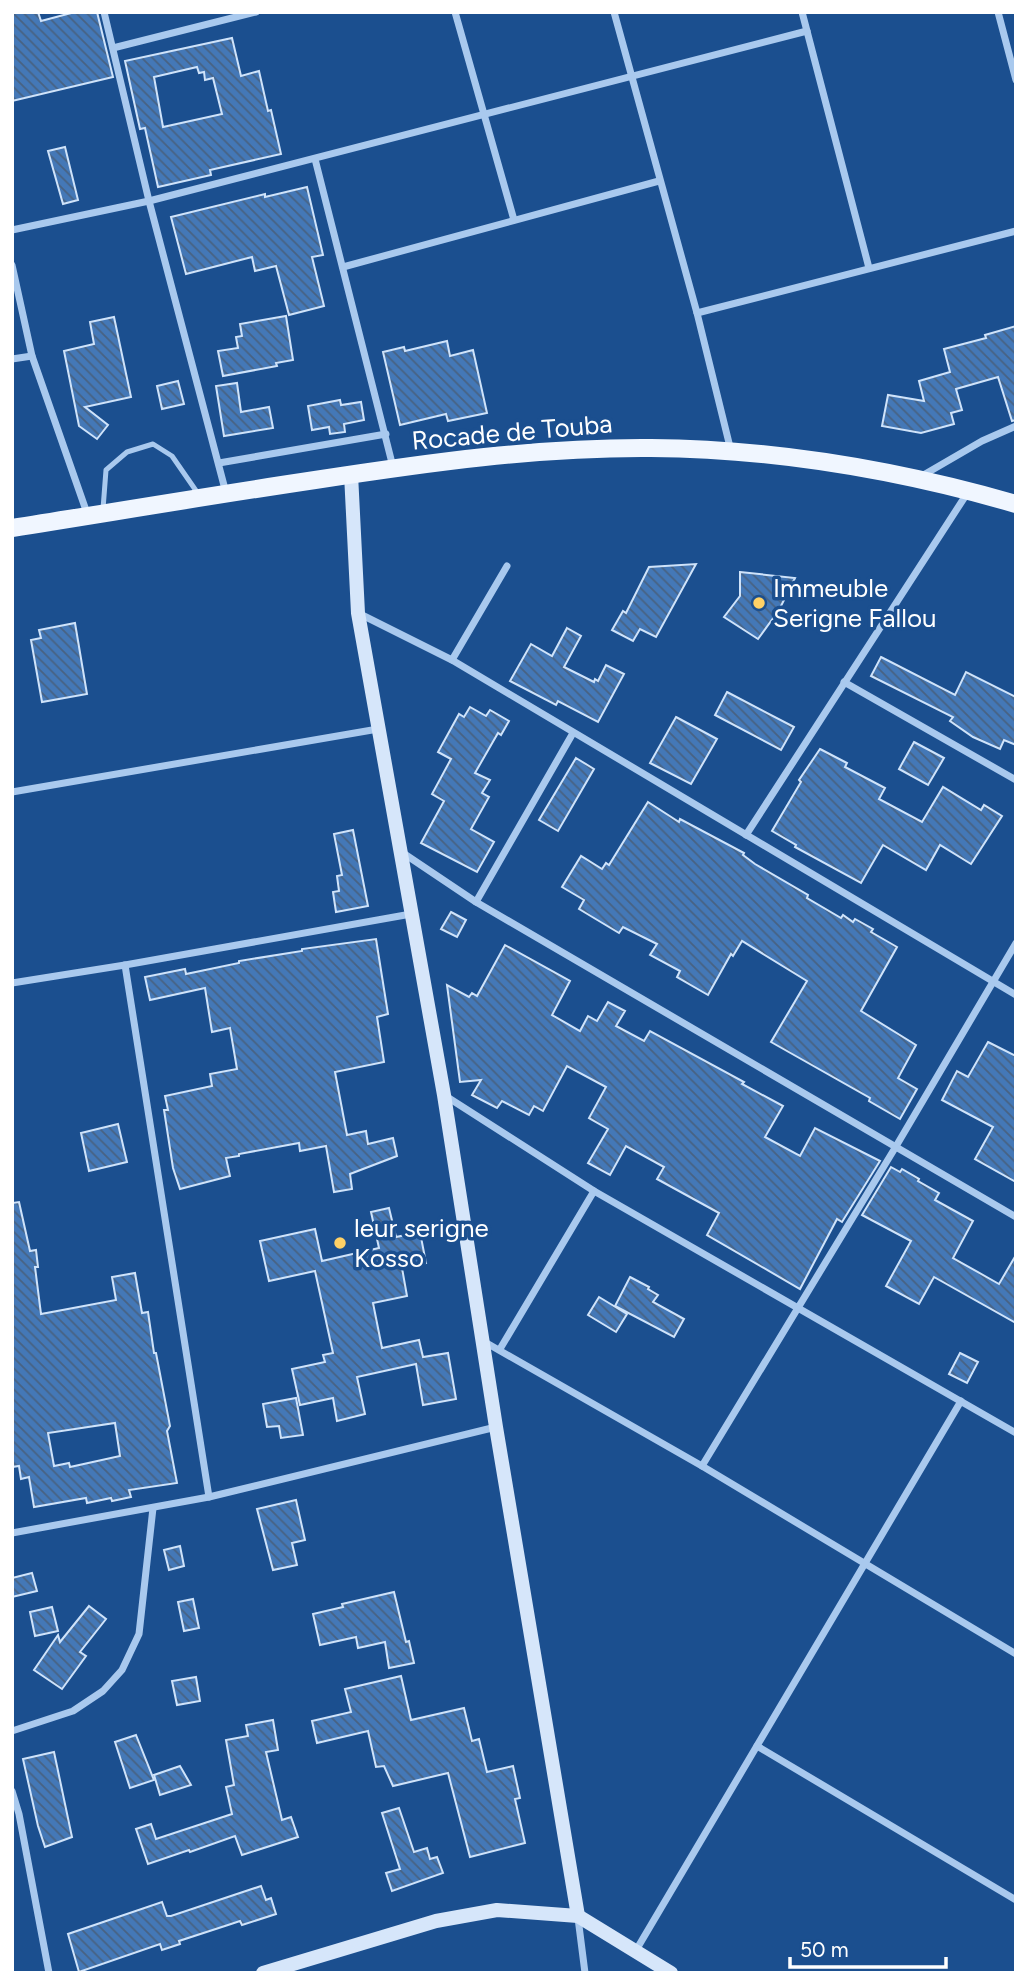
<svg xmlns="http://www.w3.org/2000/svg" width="1028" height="1985" font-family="Figtree,sans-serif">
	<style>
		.building { fill: url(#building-back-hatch); stroke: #cfe3fa; stroke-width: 2; fill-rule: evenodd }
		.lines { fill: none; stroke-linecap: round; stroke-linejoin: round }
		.lane { stroke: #a9c9ee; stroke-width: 5 }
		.street { stroke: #a9c9ee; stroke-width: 7 }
		.secondary { stroke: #d6e6fa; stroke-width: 14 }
		.primary { stroke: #f0f6ff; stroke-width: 18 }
		.poi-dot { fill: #ffd166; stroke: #1b4f8f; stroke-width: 2.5 }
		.labels { text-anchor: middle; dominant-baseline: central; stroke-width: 7; stroke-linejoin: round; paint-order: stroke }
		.street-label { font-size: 26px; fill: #fff; stroke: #1b4f8f }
		.poi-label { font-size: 26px; fill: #fff; stroke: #1b4f8f; text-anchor: start }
	</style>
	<defs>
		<pattern id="building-back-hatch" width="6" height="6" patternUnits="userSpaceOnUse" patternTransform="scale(1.75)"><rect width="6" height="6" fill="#4478b7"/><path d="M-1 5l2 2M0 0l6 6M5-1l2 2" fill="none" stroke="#486282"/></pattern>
	</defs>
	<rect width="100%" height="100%" fill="#1b4f8f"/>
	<g class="building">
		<polygon points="12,12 38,12 41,21 75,12 97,12 113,77 12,101"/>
		<path d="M 232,38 L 241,76 L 259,71 L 268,111 L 271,110 L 281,154 L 210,170 L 211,175 L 158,187 L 145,128 L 140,129 L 125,61 ZM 197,67 L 199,73 L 204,72 L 205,80 L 213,78 L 222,114 L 163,127 L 154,77 Z"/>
		<polygon points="65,147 78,200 63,204 48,151"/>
		<polygon points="307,187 323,255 312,257 324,306 289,315 276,266 255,271 252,257 186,274 171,217 265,194 265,197"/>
		<polygon points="286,316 293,360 276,363 277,366 223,376 218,351 238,348 236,337 242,336 240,324"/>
		<polygon points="114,317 131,397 85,407 108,425 97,439 79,426 64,351 94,344 90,322"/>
		<polygon points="1016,326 1016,420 1012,421 998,377 956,389 962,410 951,413 954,424 921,433 882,426 888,395 924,401 919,381 950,372 944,349 986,338 985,335"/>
		<polygon points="447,341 450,356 473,350 487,413 448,421 446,414 400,425 383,352 404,347 405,351"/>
		<polygon points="178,381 184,404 162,409 157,386"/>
		<polygon points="237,383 241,412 269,407 273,428 224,436 216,386"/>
		<polygon points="340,400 341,405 361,402 364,420 344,424 345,432 330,434 329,427 312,430 308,406"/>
		<polygon points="696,564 656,637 640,629 633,641 612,630 623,611 626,613 649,567"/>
		<polygon points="740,572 795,578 779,610 758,639 724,617 740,596"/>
		<polygon points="75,623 87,694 42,702 31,640 41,638 39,630"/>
		<polygon points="567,628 581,636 564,667 594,682 595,679 598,681 606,665 624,674 598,722 558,701 556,705 510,681 531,644 552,656"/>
		<polygon points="881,657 955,695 966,672 1016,697 1016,745 1004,740 1000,749 973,737 950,721 953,717 871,676"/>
		<polygon points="727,692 794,727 781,750 715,715"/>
		<polygon points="470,707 486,716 490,710 509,721 501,735 498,733 475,773 490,780 482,793 489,797 471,829 494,842 477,872 421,843 444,801 432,794 451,759 438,752 459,714 464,717"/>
		<polygon points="676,717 717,739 691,784 650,763"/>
		<polygon points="914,742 944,758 928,785 899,769"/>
		<polygon points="820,749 847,763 845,767 885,788 879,799 922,822 943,787 981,810 984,805 1002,816 971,864 940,845 926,870 883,845 861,883 795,847 796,845 772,831 801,782 799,780"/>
		<polygon points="576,758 594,769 558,831 539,820"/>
		<polygon points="648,802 679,822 680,819 744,853 743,855 755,864 808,895 807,898 841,918 843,915 853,922 855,919 873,929 871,932 897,947 861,1011 916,1045 898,1078 917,1089 900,1119 869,1101 870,1098 771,1042 807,981 742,941 733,956 731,954 708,995 677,977 680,971 650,955 657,944 623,927 619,933 579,909 584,900 562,887 581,856 602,869 606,863 609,865"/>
		<polygon points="353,830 368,906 336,912 333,892 339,891 337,876 342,875 334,834"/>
		<polygon points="451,912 466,920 457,937 441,929"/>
		<polygon points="376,939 388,1014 377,1017 384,1062 335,1072 347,1135 366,1131 368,1144 393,1138 397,1156 350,1174 352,1189 334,1192 326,1146 300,1151 299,1143 239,1154 239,1156 226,1158 230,1176 180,1189 173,1168 164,1110 168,1110 165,1096 212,1086 210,1074 237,1069 230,1028 212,1032 205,988 150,1000 145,977 185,969 186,974 239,963 239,961 302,951 302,949"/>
		<polygon points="505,945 570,981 552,1015 580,1031 588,1016 597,1021 608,1002 625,1011 616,1026 644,1041 650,1031 744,1082 742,1084 783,1106 765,1137 800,1156 815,1128 880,1161 842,1222 837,1219 800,1289 707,1235 719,1213 657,1179 664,1167 626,1146 610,1175 588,1163 608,1129 589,1118 606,1087 567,1066 543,1111 534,1106 529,1115 502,1101 497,1108 472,1095 481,1080 460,1082 447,985 469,997 472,993 477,996"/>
		<polygon points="988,1042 1016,1056 1016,1182 975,1159 993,1127 942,1100 957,1071 968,1077"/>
		<polygon points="118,1124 127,1162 89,1171 81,1133"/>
		<polygon points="891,1167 900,1172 902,1169 919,1179 918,1181 939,1193 935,1200 973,1221 953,1258 999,1284 1016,1255 1016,1323 934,1277 919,1304 886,1286 911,1241 862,1215"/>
		<path d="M 19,1202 L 30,1251 L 36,1250 L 38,1267 L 35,1267 L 41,1314 L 116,1300 L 112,1277 L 135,1273 L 142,1313 L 148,1312 L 154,1353 L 156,1353 L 170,1426 L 167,1431 L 177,1483 L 129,1490 L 131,1497 L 112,1501 L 111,1498 L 87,1503 L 86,1498 L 34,1507 L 29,1477 L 21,1479 L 19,1466 L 12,1467 L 12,1203 ZM 115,1423 L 120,1456 L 70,1467 L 69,1463 L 54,1466 L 48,1433 Z"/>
		<polygon points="389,1208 396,1237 420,1232 426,1263 402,1268 407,1296 373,1303 382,1348 419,1340 423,1357 448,1353 456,1399 423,1405 416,1364 357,1377 365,1414 337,1421 333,1398 300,1405 292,1369 325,1362 323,1355 333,1353 315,1271 269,1281 260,1241 315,1229 322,1261 379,1248 371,1212"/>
		<polygon points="630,1277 649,1287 648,1289 658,1295 653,1302 684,1319 674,1337 615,1306"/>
		<polygon points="599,1297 627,1314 616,1332 588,1315"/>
		<polygon points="960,1353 978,1362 967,1383 949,1374"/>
		<polygon points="296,1398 303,1435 281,1438 279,1426 267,1427 263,1404"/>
		<polygon points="296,1500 305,1540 292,1543 297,1565 273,1570 257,1509"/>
		<polygon points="180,1546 184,1566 169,1570 164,1550"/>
		<polygon points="32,1573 37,1591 12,1597 12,1578"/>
		<polygon points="394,1592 406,1642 409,1641 414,1663 389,1668 385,1642 358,1648 356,1637 320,1645 313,1614 343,1607 342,1604"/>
		<polygon points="193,1599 199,1628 184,1631 178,1602"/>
		<polygon points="89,1606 106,1619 80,1652 86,1656 62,1689 34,1670 58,1635 60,1642"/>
		<polygon points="52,1607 58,1631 35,1636 30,1612"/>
		<polygon points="401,1676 411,1720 464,1708 472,1741 479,1739 487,1772 513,1766 520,1798 515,1799 525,1843 470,1857 448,1773 393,1786 384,1766 376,1767 368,1731 317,1743 312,1721 351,1712 345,1689"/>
		<polygon points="196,1677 200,1701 177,1705 172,1681"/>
		<polygon points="273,1720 278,1750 266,1752 282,1820 291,1817 298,1837 242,1855 235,1836 190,1852 189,1850 148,1864 136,1829 151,1824 156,1839 232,1814 226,1787 234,1785 226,1740 248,1736 246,1725"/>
		<polygon points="136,1735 154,1780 130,1788 115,1742"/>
		<polygon points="54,1752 72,1837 45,1847 38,1826 23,1759"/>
		<polygon points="180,1766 191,1785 160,1795 154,1775"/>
		<polygon points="399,1808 414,1852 427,1848 430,1859 437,1857 443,1873 392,1891 386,1873 400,1869 382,1813"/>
		<polygon points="261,1886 266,1900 271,1898 276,1914 242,1925 240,1921 228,1925 179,1941 180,1944 162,1950 160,1944 79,1972 68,1934 162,1902 167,1916 171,1916"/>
	</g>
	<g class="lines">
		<polyline class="lane" points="103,509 106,470 127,452 153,444 172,456 199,495"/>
		<g class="street">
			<polyline points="104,12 149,201 226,493"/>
			<polyline points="455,12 514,220"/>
			<polyline points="614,12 697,313 731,451"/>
			<polyline points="802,12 869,268"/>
			<polyline points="998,12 1016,80"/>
			<polyline points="113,48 256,12"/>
			<polyline points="315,159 393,467"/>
			<polyline points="12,230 149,201 807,31"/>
			<polyline points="12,265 32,356 88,516"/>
			<polyline points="343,267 659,181"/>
			<polyline points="697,313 1016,231"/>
			<polyline points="12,359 32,356"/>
			<polyline points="219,463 386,434"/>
			<polyline points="920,477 982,441 1016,426"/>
			<polyline points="360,614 452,660 1016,995"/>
			<polyline points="452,660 507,566"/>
			<polyline points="844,682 1016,780"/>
			<polyline points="12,792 378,729"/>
			<polyline points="746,835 968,492"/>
			<polyline points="403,853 476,902 1016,1217"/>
			<polyline points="476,902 573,733"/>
			<polyline points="125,965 209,1497"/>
			<polyline points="12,983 125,965 411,914"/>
			<polyline points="444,1095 594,1191 1016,1433"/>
			<polyline points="483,1341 702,1466 1016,1654"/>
			<polyline points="500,1349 594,1191"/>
			<polyline points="702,1466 895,1148 1016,943"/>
			<polyline points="12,1533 209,1497 496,1427"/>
			<polyline points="12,1731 73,1711 103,1691 122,1670 139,1634 153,1508"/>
			<polyline points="757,1746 1016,1900"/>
			<polyline points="12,1791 19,1814 49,1973"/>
			<polyline points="578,1918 585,1973"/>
			<polyline points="635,1952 961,1401"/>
		</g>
		<g class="secondary">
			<polyline points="351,474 358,613 444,1095 496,1427 578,1916"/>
			<polyline points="263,1973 436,1921 497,1910 578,1916 671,1973"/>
		</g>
		<path class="primary" d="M 12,528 C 113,512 214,495 315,480 C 426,463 538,447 651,448 C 773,449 898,470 1016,504"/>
	</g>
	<g class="poi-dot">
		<circle cx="759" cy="603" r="7"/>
		<circle cx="340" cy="1243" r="7"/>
	</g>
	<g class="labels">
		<g class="street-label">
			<text transform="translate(512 432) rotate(-5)">Rocade de Touba</text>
		</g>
		<g class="poi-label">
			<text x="773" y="588">Immeuble<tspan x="773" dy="30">Serigne Fallou</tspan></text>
			<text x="354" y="1228">leur serigne<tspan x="354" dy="30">Kosso</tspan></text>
		</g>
	</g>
	<rect width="1028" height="1985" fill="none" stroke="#ffffff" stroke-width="28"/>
	<path d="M790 1957v10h156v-10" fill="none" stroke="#ffffff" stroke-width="3.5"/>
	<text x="800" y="1957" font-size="21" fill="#ffffff" stroke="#1b4f8f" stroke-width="5" paint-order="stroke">50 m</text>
</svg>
